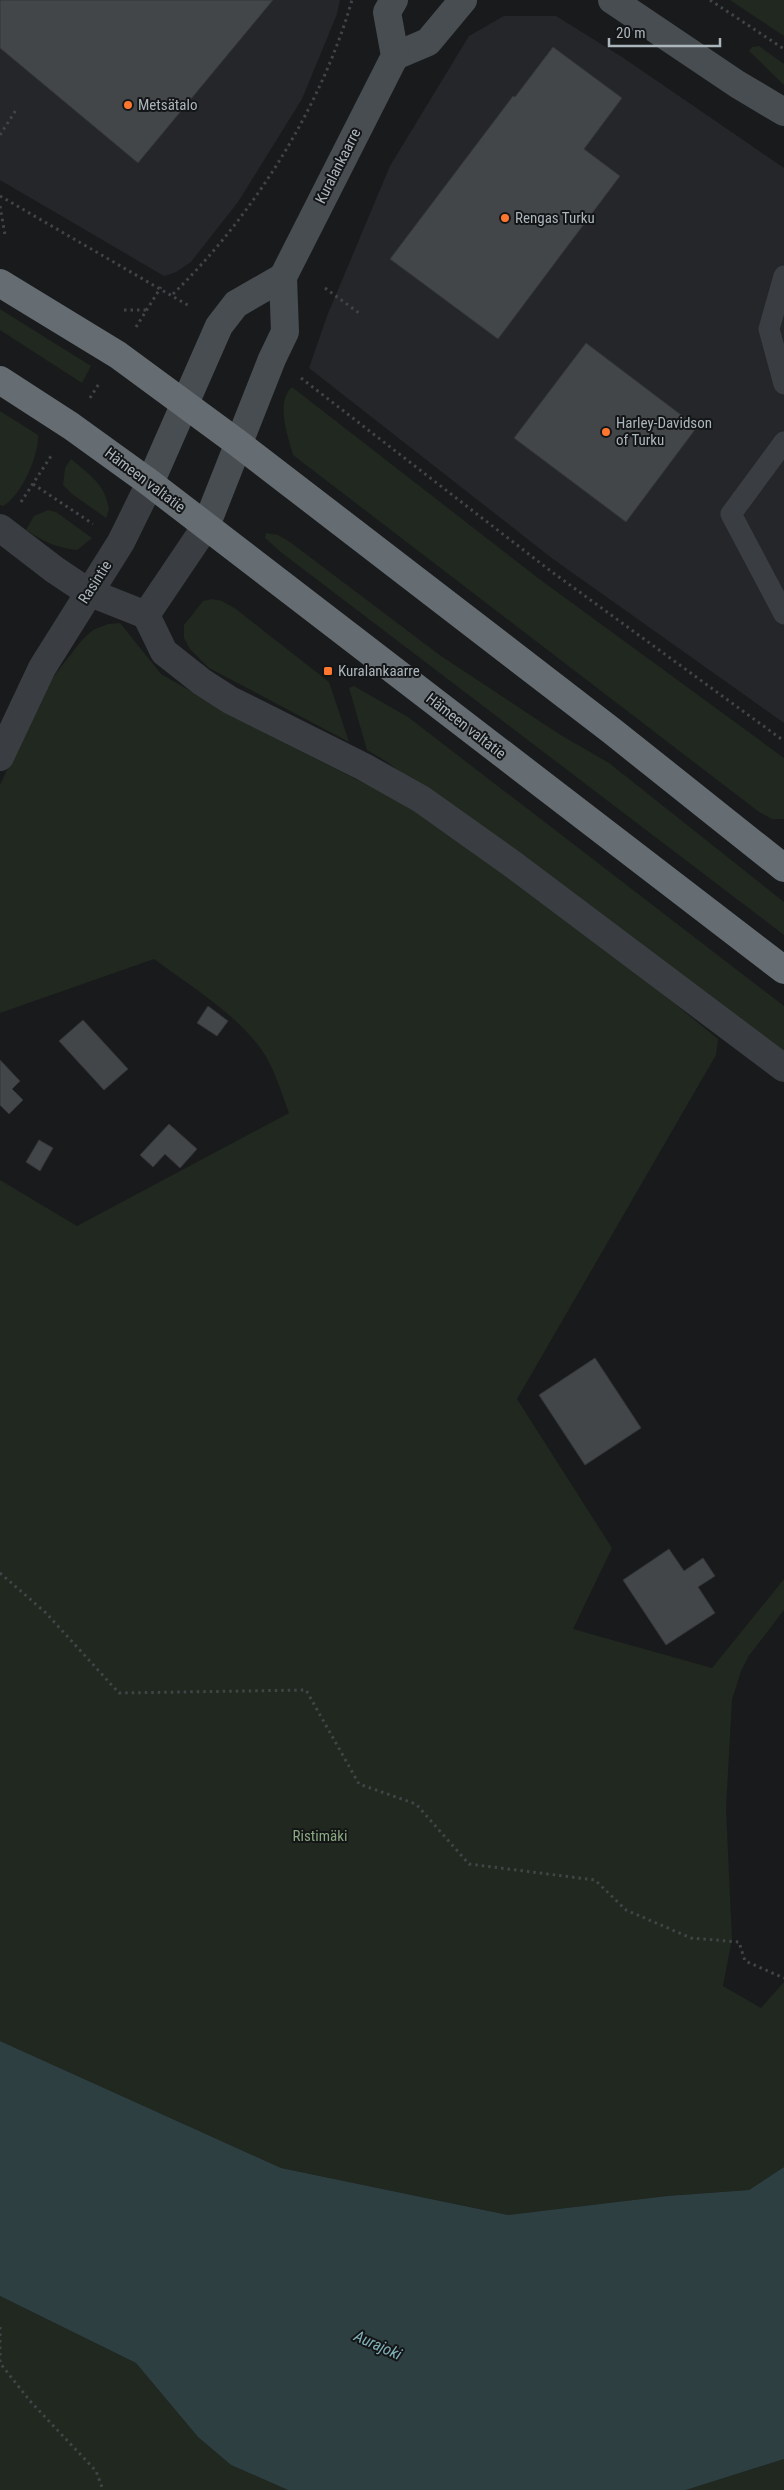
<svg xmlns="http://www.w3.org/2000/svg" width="784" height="2490" font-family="'Roboto Condensed',sans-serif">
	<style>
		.built { fill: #252629 }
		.green { fill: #20281f }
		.water { fill: #2e3f41 }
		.building { fill: #434649; stroke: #333538 }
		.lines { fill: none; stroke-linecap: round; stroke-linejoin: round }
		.path { stroke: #404548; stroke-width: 3; stroke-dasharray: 2.5 4; stroke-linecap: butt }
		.lane { stroke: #3a3d41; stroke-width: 21 }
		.street { stroke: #3a3d41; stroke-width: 28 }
		.secondary { stroke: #484d51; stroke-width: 28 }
		.highway { stroke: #656d73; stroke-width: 28 }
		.poi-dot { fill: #ff772e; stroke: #141517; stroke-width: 2 }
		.labels { text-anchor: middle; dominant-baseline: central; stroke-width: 4; stroke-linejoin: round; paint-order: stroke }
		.poi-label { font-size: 15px; fill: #abb6bc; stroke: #141517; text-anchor: start }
		.street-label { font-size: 15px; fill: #abb6bc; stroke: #141517 }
		.park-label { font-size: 15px; fill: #8ba980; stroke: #141517 }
		.water-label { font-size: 16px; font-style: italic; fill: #80b1b9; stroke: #141517 }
	</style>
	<rect width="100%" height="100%" fill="#191a1c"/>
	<g class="built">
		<polygon points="0,0 340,0 337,14 302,99 238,202 191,262 176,272 164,276 0,180"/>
		<polygon points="504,16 556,16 622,57 784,168 784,723 553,559 309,368 327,316 390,166 469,36"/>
	</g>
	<g class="green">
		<polygon points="730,0 784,0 784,36"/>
		<polygon points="759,46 784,64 784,85 749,51 752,47"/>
		<polygon points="0,309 91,366 82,383 0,330"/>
		<path d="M 292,387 L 538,578 L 784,758 L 784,819 L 772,819 L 759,812 L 293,455 C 288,436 275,402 292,387 Z"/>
		<path d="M 0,411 L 38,435 C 39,456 21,496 3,506 L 0,505 Z"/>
		<path d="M 71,459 C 89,474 106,485 109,510 L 106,518 L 72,494 L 63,485 L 65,468 Z"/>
		<path d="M 48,510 L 56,512 L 92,538 L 77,550 C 56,548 43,541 26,530 L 34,516 Z"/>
		<polygon points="266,533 278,535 290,542 441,656 559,734 609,763 784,902 784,935 282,553 265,538"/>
		<polygon points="212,599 222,601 236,609 329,682 349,742 209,668 190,649 184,638 184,625 203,601"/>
		<path d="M 120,623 L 161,674 L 253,727 L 403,803 L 418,808 L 631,968 L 718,1039 L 716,1055 L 517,1399 L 612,1548 L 573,1629 L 712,1668 L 784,1579 L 784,1610 L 748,1657 L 741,1671 L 732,1700 L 726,1809 L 732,1939 L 723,1986 L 761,2008 L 784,1982 L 784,2167 L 749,2190 L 667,2196 L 508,2215 L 281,2168 L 0,2041 L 0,1180 L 77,1226 L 289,1113 C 281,1092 274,1067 261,1049 C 234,1012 190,986 154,959 L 0,1013 L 0,785 L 46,686 L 82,640 L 93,630 L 108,624 Z"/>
		<polygon points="354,686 408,717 784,1006 784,1054 387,762 367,750 349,688"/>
		<polygon points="0,2296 136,2363 198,2437 231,2465 288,2490 0,2490"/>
		<polygon points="784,2459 784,2490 686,2490"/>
	</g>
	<polygon class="water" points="0,2041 281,2168 508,2215 667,2196 749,2190 784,2167 784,2459 686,2490 288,2490 231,2465 198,2437 136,2363 0,2296"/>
	<g class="building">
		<polygon points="0,0 273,0 138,163 0,48"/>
		<polygon points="553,47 622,98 584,149 620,176 498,339 390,259 513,96 515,97"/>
		<polygon points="586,343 697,427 626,522 514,438"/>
		<polygon points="208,1006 228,1021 217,1036 197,1023"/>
		<polygon points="83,1020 128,1069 104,1090 59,1041"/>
		<polygon points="0,1060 20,1081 12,1089 23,1100 9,1114 0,1105"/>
		<polygon points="169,1124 197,1149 180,1168 165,1154 153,1167 140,1155"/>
		<polygon points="39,1140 53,1148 40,1171 26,1162"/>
		<polygon points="595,1358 641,1428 585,1465 539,1395"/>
		<polygon points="669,1549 684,1571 703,1558 715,1576 698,1587 715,1613 666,1645 623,1580"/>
	</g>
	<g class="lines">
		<g class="path">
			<polyline points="710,0 784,49"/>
			<polyline points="0,135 16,110"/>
			<polyline points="0,196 191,307"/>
			<polyline points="0,206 5,235"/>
			<polyline points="325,288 359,313"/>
			<path d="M 173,294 C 253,216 321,108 352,0"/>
			<polyline points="124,310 146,310"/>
			<polyline points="136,327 161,287"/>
			<polyline points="301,378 548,569 784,741"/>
			<polyline points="90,398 100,382"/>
			<polyline points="33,484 93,524"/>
			<polyline points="21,502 53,453"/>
			<polyline points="0,1573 46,1613 119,1693 306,1690 359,1784 416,1804 469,1864 595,1880 626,1910 691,1938 739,1942 745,1961 784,1978"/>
			<polyline points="0,2327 0,2363 30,2401 96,2471 103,2490"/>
		</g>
		<g class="lane">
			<polyline points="784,276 769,329 784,384"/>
			<polyline points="784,442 731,514 784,614"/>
		</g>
		<g class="street">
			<polyline points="0,528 55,570 88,592 146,615 164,652 202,682 230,700 364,767 421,799 511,863 784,1068"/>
			<polyline points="146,615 206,526"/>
			<polyline points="0,757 42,668 121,542 150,483"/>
		</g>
		<g class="secondary">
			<polyline points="612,0 737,84 784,112"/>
			<polyline points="395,56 428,42 463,0"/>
			<polyline points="150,483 219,326 236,304 283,277"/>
			<polyline points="206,526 272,359 285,332 283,277 395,56 387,12 394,0"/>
		</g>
		<g class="highway">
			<polyline points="0,283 118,355 239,444 612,731 784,868"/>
			<polyline points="0,380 71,426 150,483 784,970"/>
		</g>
	</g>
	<g class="poi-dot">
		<circle cx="128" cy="105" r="5"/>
		<circle cx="505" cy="218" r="5"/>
		<circle cx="606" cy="432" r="5"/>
		<rect x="323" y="666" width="10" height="10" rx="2.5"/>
	</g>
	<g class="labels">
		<g class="poi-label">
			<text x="138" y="105">Metsätalo</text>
			<text x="515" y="218">Rengas Turku</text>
			<text x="616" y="423">Harley-Davidson<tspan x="616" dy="17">of Turku</tspan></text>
			<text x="338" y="671">Kuralankaarre</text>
		</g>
		<g class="street-label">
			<text transform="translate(338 166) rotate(-63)">Kuralankaarre</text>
			<text transform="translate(145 480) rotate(37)">Hämeen valtatie</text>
			<text transform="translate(95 582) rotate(-57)">Rasintie</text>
			<text transform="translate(466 726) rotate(38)">Hämeen valtatie</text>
		</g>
		<g class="park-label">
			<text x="320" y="1836">Ristimäki</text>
		</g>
		<g class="water-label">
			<text transform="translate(378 2345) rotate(24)">Aurajoki</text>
		</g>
	</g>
	<path d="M609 38v8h111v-8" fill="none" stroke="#abb6bc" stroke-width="2.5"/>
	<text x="616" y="38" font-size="15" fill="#abb6bc" stroke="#141517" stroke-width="4" paint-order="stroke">20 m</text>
</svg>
